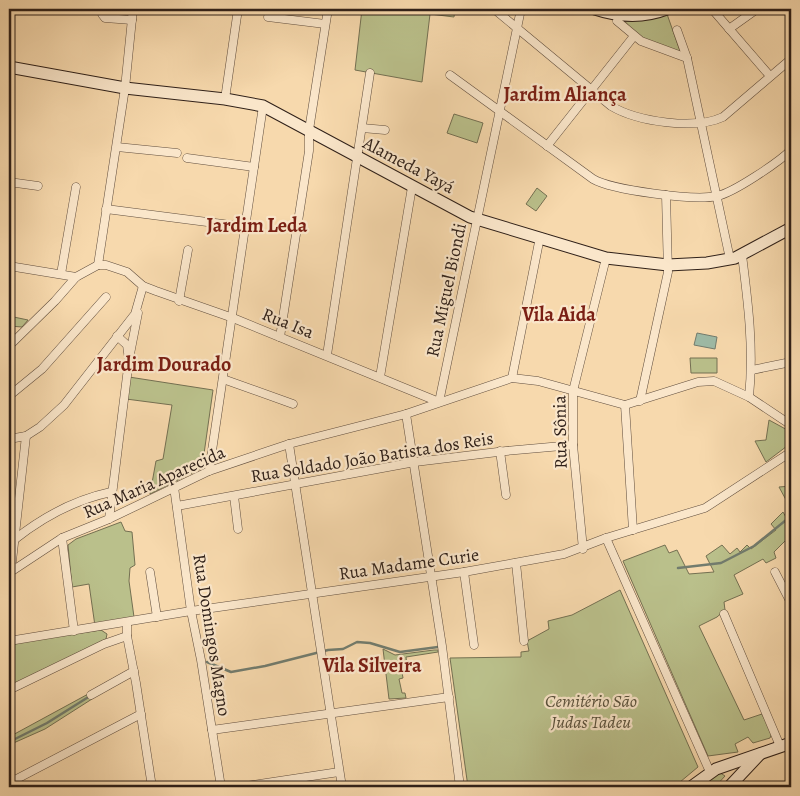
<svg xmlns="http://www.w3.org/2000/svg" width="800" height="796" font-family="Alegreya,serif">
	<style>
		.green { fill: #bac08b; stroke: #747052 }
		.water { fill: #9ebaa6; stroke: #727c6e }
		.lines { fill: none; stroke-linecap: round; stroke-linejoin: round }
		.stream { stroke: #727c6e; stroke-width: 2.5 }
		.street-casing { stroke: #614e3e; stroke-width: 9 }
		.secondary-casing { stroke: #2f2019; stroke-width: 13 }
		.street { stroke: #fae6ca; stroke-width: 8 }
		.secondary { stroke: #fae6ca; stroke-width: 11 }
		.labels { text-anchor: middle; dominant-baseline: central; stroke-width: 4.5; stroke-linejoin: round; paint-order: stroke }
		.street-label { font-size: 18px; fill: #2f2019; stroke: #fae6ca }
		.park-label { font-size: 18px; font-style: italic; fill: #59503b; stroke: #fae6ca }
		.quarter-label { font-size: 20px; font-weight: bold; fill: #7a1f14; stroke: #fae6ca }
	</style>
	<rect width="100%" height="100%" fill="#f7d9ad"/>
	<filter id="stains"><feTurbulence type="fractalNoise" baseFrequency=".004" numOctaves="4"/><feColorMatrix values="0 0 0 0 .2 0 0 0 0 .09 0 0 0 0 .02 0 0 0 .5 -.17"/></filter>
	<radialGradient id="worn" r=".72"><stop offset=".6" stop-color="#630" stop-opacity="0"/><stop offset="1" stop-color="#630" stop-opacity=".3"/></radialGradient>
	<g class="green">
		<polygon points="362,9 455,9 454,17 430,14 422,82 355,70"/>
		<polygon points="667,14 681,54 638,36 620,16"/>
		<polygon points="454,114 483,123 477,143 447,133"/>
		<polygon points="537,188 547,196 536,211 526,204"/>
		<polygon points="9,316 28,320 22,327 9,326"/>
		<polygon points="690,358 717,358 717,373 691,373"/>
		<polygon points="129,377 213,390 202,468 150,494 156,461 163,459 172,405 126,399"/>
		<polygon points="769,420 791,432 791,443 766,462 755,441 766,440"/>
		<polygon points="791,486 791,509 779,487"/>
		<polygon points="783,512 787,519 791,517 791,535 774,552 776,558 766,563 763,559 734,575 743,594 724,602 725,610 717,617 699,626 744,720 762,714 772,733 770,738 753,743 748,737 735,744 738,752 708,756 623,561 665,545 669,553 677,550 689,574 714,572 706,556 722,545 730,554 737,548 740,552 747,545 751,549 776,530 771,524"/>
		<polygon points="121,522 125,531 132,532 135,565 130,568 129,581 134,617 95,626 89,584 72,587 68,545 76,539"/>
		<polygon points="620,590 698,767 674,787 468,787 450,658 521,657 521,652 529,651 527,641 549,629 548,621 572,615"/>
		<polygon points="101,630 107,634 106,639 9,688 9,643"/>
		<polygon points="383,649 395,655 434,650 438,650 438,652 406,657 407,666 401,667 403,678 399,679 402,693 405,693 406,698 389,699"/>
		<polygon points="90,693 92,699 45,729 9,745 9,737"/>
		<polygon points="719,772 725,776 715,787 697,787"/>
	</g>
	<polygon class="water" points="697,333 717,337 715,349 694,345"/>
	<g class="lines">
		<g class="stream">
			<polyline points="678,568 721,563 754,546 791,516"/>
			<polyline points="207,662 231,672 265,666 328,650 343,649 357,642 370,643 400,652 438,647"/>
			<polyline points="9,742 47,723 90,696"/>
		</g>
		<g class="street-casing">
			<g id="street">
				<polyline points="103,9 102,14 105,18 132,20"/>
				<path d="M 494,9 L 611,106 C 638,122 695,130 723,117 L 791,59"/>
				<polyline points="712,9 770,76"/>
				<polyline points="268,17 325,24"/>
				<polyline points="617,21 641,41 687,58"/>
				<polyline points="9,29 11,9"/>
				<polyline points="729,29 757,9"/>
				<polyline points="677,30 687,58 730,259"/>
				<path d="M 450,75 L 593,179 C 612,190 694,201 717,196 C 733,193 779,162 791,150"/>
				<polyline points="225,99 238,9"/>
				<polyline points="362,128 385,130"/>
				<polyline points="547,146 634,36"/>
				<polyline points="117,147 177,153"/>
				<polyline points="187,158 254,167"/>
				<polyline points="9,182 38,186"/>
				<polyline points="106,209 246,227"/>
				<path d="M 742,255 C 748,302 754,349 749,397"/>
				<polyline points="98,265 125,88 133,9"/>
				<polyline points="9,266 76,277"/>
				<polyline points="61,274 76,187"/>
				<polyline points="179,301 188,250"/>
				<polyline points="280,337 309,151 309,130 328,9"/>
				<polyline points="9,346 55,301 76,277 98,265 106,265 127,272 143,286 156,291 233,318 439,402 521,9"/>
				<polyline points="130,354 138,313"/>
				<polyline points="327,355 370,73"/>
				<polyline points="752,370 791,362"/>
				<polyline points="380,377 412,187"/>
				<polyline points="512,378 540,237"/>
				<polyline points="223,379 293,404"/>
				<polyline points="9,396 42,369 106,297"/>
				<polyline points="640,401 668,272 666,195"/>
				<polyline points="625,405 633,530"/>
				<polyline points="406,414 442,646 460,787"/>
				<polyline points="9,439 26,436 40,427 64,405 135,314 143,286"/>
				<polyline points="289,444 342,787"/>
				<polyline points="500,451 506,495"/>
				<polyline points="209,471 263,106"/>
				<polyline points="174,487 191,611 201,660 221,787"/>
				<polyline points="234,496 238,529"/>
				<polyline points="177,506 415,462 506,451 573,445"/>
				<polyline points="109,519 129,360 127,345 117,336"/>
				<polyline points="62,538 74,631"/>
				<polyline points="606,538 710,772"/>
				<path d="M 14,540 C 44,516 74,500 111,492"/>
				<polyline points="583,549 573,445 573,391 606,258"/>
				<polyline points="516,563 524,641"/>
				<polyline points="11,570 26,436"/>
				<polyline points="150,572 157,617"/>
				<polyline points="464,572 474,645"/>
				<polyline points="775,572 791,603"/>
				<polyline points="9,573 62,538 109,519 209,471 289,444 406,414 512,378 538,381 625,405 698,382 714,381 749,397 791,425"/>
				<polyline points="724,614 780,746"/>
				<polyline points="127,622 127,636 136,683 152,787"/>
				<polyline points="9,641 191,611 464,572 564,554 606,538 705,508 791,452"/>
				<polyline points="9,690 104,644 127,636"/>
				<polyline points="91,695 134,671"/>
				<polyline points="212,730 449,697"/>
				<polyline points="9,783 141,714"/>
				<polyline points="239,787 339,772"/>
			</g>
		</g>
		<g class="secondary-casing">
			<g id="secondary">
				<path d="M 595,9 C 619,17 644,18 667,9"/>
				<polyline points="9,67 125,88 225,99 263,106 470,217 606,258 668,265 707,263 735,258 791,228"/>
				<polyline points="691,787 716,769 791,743"/>
				<polyline points="729,787 760,754"/>
			</g>
		</g>
		<use href="#street" class="street"/>
		<use href="#secondary" class="secondary"/>
	</g>
	<g class="labels">
		<g class="street-label">
			<text transform="translate(409 165) rotate(28)">Alameda Yayá</text>
			<text transform="translate(446 290) rotate(-78)">Rua Miguel Biondi</text>
			<text transform="translate(288 323) rotate(22)">Rua Isa</text>
			<text transform="translate(560 432) rotate(-91)">Rua Sônia</text>
			<text transform="translate(372 457) rotate(-9)">Rua Soldado João Batista dos Reis</text>
			<text transform="translate(154 482) rotate(-24)">Rua Maria Aparecida</text>
			<text transform="translate(409 564) rotate(-8)">Rua Madame Curie</text>
			<text transform="translate(212 635) rotate(81)">Rua Domingos Magno</text>
		</g>
		<g class="park-label">
			<text x="591" y="701">Cemitério São<tspan x="591" dy="21">Judas Tadeu</tspan></text>
		</g>
		<g class="quarter-label">
			<text x="565" y="94">Jardim Aliança</text>
			<text x="257" y="225">Jardim Leda</text>
			<text x="559" y="314">Vila Aida</text>
			<text x="164" y="364">Jardim Dourado</text>
			<text x="372" y="665">Vila Silveira</text>
		</g>
	</g>
	<rect width="800" height="796" fill="none" stroke="#f7d9ad" stroke-width="30"/>
	<rect x="10" y="10" width="780" height="776" fill="none" stroke="#2f2019" stroke-width="2.5"/>
	<rect x="15" y="15" width="770" height="766" fill="none" stroke="#2f2019"/>
	<rect width="100%" height="100%" filter="url(#stains)"/>
	<rect width="100%" height="100%" fill="url(#worn)"/>
</svg>
